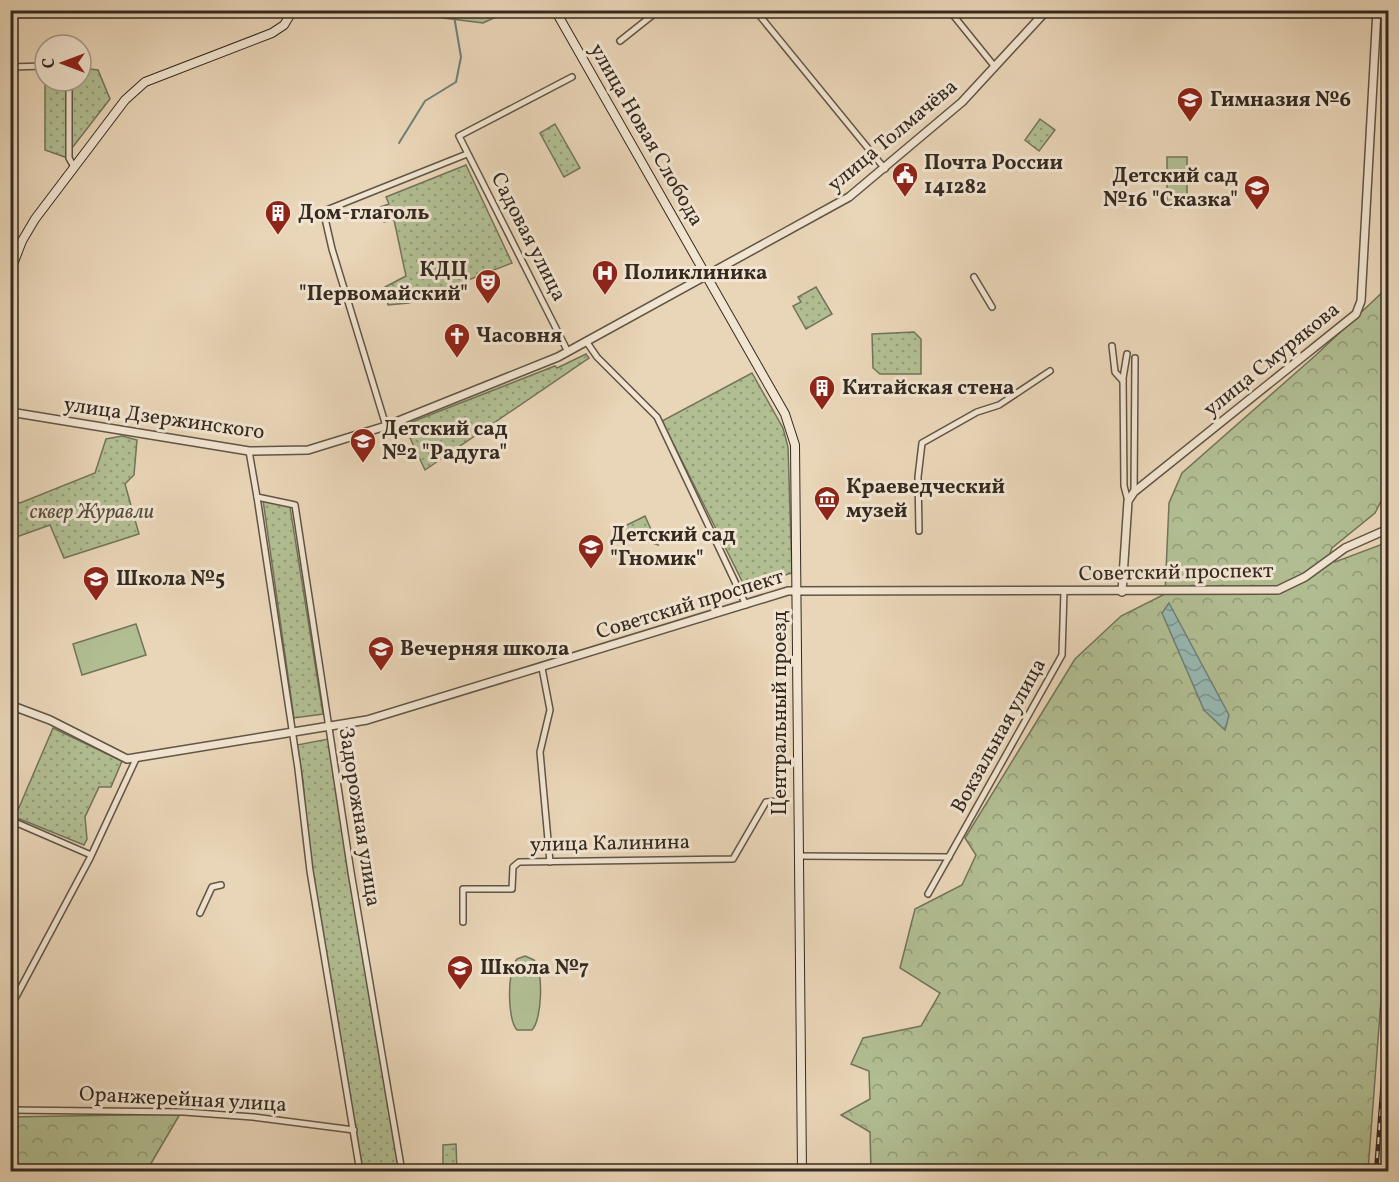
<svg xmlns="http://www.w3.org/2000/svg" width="1399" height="1182" font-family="Vollkorn,serif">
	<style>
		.grass { fill: url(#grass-tufts); stroke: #72745a; stroke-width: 1.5 }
		.forest { fill: url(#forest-crowns); stroke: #72745a; stroke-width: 1.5 }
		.park { fill: url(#park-dots); stroke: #72745a; stroke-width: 1.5 }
		.pitch { fill: #b1be92; stroke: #72745a; stroke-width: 1.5 }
		.water { fill: url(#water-waves); stroke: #6f7f78; stroke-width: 1.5 }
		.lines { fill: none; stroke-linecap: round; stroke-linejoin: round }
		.stream { stroke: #6f7f78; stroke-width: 2 }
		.minor-casing { stroke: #615546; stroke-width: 8 }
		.tertiary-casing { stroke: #615546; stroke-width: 10 }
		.secondary-casing { stroke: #342a21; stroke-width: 10 }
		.minor { stroke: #f1e4d0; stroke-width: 5 }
		.tertiary { stroke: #f1e4d0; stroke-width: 7 }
		.secondary { stroke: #f1e4d0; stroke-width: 8 }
		.rail-casing { stroke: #342a21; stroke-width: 4.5 }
		.rail { stroke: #f1e4d0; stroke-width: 2; stroke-dasharray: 7; stroke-linecap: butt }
		.labels { text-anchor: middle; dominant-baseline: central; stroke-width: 6; stroke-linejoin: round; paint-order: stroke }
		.poi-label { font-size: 21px; font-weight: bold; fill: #342a21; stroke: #f1e4d0; text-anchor: start }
		.street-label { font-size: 21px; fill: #342a21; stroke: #f1e4d0 }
		.park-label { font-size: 21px; font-style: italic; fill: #534f3d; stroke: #f1e4d0 }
	</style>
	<defs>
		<pattern id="grass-tufts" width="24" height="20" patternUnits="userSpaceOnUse" patternTransform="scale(1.5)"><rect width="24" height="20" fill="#b1be92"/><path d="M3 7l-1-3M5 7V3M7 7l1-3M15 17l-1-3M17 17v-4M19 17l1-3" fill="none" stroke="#919b77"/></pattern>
		<pattern id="forest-crowns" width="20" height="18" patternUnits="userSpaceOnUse" patternTransform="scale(1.5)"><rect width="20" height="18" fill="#b1be92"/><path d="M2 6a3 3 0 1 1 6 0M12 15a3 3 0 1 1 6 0" fill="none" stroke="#919b77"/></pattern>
		<pattern id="park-dots" width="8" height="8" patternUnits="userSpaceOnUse" patternTransform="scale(1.5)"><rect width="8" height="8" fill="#b1be92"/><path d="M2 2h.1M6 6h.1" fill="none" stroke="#919b77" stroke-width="1.8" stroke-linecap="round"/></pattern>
		<pattern id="water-waves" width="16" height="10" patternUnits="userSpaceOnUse" patternTransform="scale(1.5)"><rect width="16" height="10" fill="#97b8b2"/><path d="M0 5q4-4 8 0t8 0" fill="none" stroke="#7c9690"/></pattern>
	</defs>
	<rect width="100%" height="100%" fill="#e9d5b7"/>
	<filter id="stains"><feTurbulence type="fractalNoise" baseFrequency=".00333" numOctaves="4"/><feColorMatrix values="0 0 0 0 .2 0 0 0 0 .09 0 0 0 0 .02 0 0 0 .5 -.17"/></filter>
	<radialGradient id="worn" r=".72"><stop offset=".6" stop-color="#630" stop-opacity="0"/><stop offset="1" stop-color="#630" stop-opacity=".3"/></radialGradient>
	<polygon class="grass" points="422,11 509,11 483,23 443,18"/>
	<g class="forest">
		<polygon points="1388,287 1388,488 1375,513 1332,548 1329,556 1335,562 1388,542 1388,908 1368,1171 871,1171 870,1132 841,1115 870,1099 869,1071 851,1064 863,1038 921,1026 940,993 900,968 915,909 962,885 976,855 965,838 1075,659 1121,616 1165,594 1169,503 1182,473 1316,355"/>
		<polygon points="180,1114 146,1172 11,1171 10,1117"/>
	</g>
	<g class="park">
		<polygon points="81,68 98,70 110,99 65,157 45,150 45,81 81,81"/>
		<polygon points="1040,119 1055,130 1039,151 1025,140"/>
		<polygon points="555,124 580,168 564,177 540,133"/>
		<polygon points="466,165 512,263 409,303 388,305 385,287 406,276 394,220 384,222 380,207 389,204 386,197"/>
		<polygon points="816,287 832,314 806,329 793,306 801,302 798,297"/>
		<polygon points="914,332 921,339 921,374 880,374 873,368 872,334"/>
		<polygon points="586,354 589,358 425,470 404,425 555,366 557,368"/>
		<polygon points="752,373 783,428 788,447 792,573 745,587 662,421"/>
		<polygon points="122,436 137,440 134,475 125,484 139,534 64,558 50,525 11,539 11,500 20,503 95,473 106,439"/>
		<polygon points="263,500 290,507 323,714 294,718"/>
		<polygon points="645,516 658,545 617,530"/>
		<polygon points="53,728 122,761 111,787 99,787 85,817 87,839 84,845 15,817"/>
		<polygon points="328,739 339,786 402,1171 360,1171 310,871 303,781 297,745"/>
		<polygon points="456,1144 457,1171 443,1171 443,1145"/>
	</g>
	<g class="pitch">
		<rect x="1167" y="157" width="20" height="51"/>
		<polygon points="136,624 146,655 82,675 73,644"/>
		<path d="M 525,956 L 534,960 C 544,970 542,1020 532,1030 L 517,1030 C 507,1020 507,969 517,959 Z"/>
	</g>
	<polygon class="water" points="1169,603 1229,715 1225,730 1204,710 1162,613"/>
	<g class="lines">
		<polyline class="stream" points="399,143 425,101 456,82 461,57 453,10"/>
		<g class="minor-casing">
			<g id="minor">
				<polyline points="755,10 885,169"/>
				<polyline points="949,10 995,67"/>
				<polyline points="620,41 659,10"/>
				<polyline points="10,67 45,66"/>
				<polyline points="69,81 69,158 74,167"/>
				<polyline points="974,277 992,307"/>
				<polyline points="586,341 597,357 657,417 746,605"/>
				<polyline points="1112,346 1115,372 1123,381"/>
				<polyline points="568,352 459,136 572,77"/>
				<polyline points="1127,354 1123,378 1124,486 1128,501"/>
				<polyline points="386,426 332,249 324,214 329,209 467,154"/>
				<polyline points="249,451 257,497 295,505 351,872 402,1172"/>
				<polyline points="1134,492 1135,358"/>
				<polyline points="257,497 298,769 310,871 360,1172"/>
				<polyline points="919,531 918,477 922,443 977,412 999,405 1050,371"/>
				<polyline points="542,668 550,710 540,752 550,862"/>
				<polyline points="10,820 91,855"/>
				<polyline points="798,856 949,857"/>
				<polyline points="928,894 1062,655 1064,591"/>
				<polyline points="200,913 212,887 221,885"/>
				<polyline points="463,922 463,889 512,889 513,867 519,862 733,859 766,802 780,801"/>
				<polyline points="10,1008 90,858 136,759"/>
				<polyline points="10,1110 184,1112 253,1117 354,1130"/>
			</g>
		</g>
		<g class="tertiary-casing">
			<g id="tertiary">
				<polyline points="10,412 249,451 308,450 386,426 558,357 849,197 962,102 1047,10"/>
				<polyline points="1122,592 1128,501 1134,492 1356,314 1361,301 1377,10"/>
				<polyline points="10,705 50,720 127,759 367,720 788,591 1278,590 1305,577 1345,548 1388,529"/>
			</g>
		</g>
		<g class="secondary-casing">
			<g id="secondary">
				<polyline points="555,10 785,414 795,445 802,1172"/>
				<polyline points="10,272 22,241 35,219 125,100 145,82 272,33 284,25 293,10"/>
			</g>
		</g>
		<use href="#minor" class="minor"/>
		<use href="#tertiary" class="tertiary"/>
		<use href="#secondary" class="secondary"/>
		<g class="rail-casing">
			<polyline id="rail" points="1376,1172 1388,1015"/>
		</g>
		<use href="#rail" class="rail"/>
	</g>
	<defs>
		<g id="school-pin" transform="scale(1.35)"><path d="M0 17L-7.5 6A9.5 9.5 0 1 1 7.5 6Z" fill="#8f2418" stroke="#f1e4d0"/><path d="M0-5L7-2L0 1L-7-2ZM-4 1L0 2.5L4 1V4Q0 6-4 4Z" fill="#fff"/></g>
		<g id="civic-pin" transform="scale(1.35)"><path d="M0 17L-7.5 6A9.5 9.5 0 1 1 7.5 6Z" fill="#8f2418" stroke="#f1e4d0"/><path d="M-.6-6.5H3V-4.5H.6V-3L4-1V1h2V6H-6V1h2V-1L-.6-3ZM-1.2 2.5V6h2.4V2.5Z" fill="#fff"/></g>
		<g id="building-pin" transform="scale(1.35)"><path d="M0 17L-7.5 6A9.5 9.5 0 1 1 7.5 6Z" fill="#8f2418" stroke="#f1e4d0"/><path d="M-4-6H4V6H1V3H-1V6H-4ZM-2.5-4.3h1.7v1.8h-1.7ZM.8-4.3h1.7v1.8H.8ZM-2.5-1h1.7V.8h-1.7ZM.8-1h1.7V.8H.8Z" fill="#fff"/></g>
		<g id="hospital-pin" transform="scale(1.35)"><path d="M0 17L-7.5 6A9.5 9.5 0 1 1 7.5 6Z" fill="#8f2418" stroke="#f1e4d0"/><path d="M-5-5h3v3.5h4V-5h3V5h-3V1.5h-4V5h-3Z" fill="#fff"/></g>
		<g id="theatre-pin" transform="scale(1.35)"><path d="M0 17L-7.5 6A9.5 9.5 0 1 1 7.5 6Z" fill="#8f2418" stroke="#f1e4d0"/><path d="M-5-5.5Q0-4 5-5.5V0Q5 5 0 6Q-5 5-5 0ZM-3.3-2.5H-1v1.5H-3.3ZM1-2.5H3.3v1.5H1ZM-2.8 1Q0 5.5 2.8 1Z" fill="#fff"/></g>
		<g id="church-pin" transform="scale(1.35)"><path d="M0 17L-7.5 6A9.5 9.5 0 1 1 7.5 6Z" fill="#8f2418" stroke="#f1e4d0"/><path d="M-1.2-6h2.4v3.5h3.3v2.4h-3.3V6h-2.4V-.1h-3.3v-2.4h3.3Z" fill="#fff"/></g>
		<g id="museum-pin" transform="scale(1.35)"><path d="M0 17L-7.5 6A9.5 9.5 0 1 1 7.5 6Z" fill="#8f2418" stroke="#f1e4d0"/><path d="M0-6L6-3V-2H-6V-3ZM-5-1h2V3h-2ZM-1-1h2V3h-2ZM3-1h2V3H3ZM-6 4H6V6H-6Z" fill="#fff"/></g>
	</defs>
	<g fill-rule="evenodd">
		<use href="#school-pin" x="1190" y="100"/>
		<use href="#civic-pin" x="905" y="175"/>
		<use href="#school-pin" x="1257" y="188"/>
		<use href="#building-pin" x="278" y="213"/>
		<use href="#hospital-pin" x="605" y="273"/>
		<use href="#theatre-pin" x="488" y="282"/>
		<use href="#church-pin" x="457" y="336"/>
		<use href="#building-pin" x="822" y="388"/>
		<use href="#school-pin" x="363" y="441"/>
		<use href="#museum-pin" x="827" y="499"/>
		<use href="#school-pin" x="591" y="547"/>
		<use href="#school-pin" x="96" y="579"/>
		<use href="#school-pin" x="381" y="649"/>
		<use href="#school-pin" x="460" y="968"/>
	</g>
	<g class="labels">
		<g class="poi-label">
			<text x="1210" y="100">Гимназия №6</text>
			<text x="924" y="163">Почта России<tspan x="924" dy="24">141282</tspan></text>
			<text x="1238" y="176" text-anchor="end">Детский сад<tspan x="1238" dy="24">№16 "Сказка"</tspan></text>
			<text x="298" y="213">Дом-глаголь</text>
			<text x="468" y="270" text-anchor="end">КДЦ<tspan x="468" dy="24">"Первомайский"</tspan></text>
			<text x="624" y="273">Поликлиника</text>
			<text x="476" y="336">Часовня</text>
			<text x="842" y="388">Китайская стена</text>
			<text x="382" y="429">Детский сад<tspan x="382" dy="24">№2 "Радуга"</tspan></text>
			<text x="846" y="487">Краеведческий<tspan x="846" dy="24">музей</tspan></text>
			<text x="610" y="535">Детский сад<tspan x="610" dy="24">"Гномик"</tspan></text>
			<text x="116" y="579">Школа №5</text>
			<text x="400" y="649">Вечерняя школа</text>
			<text x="480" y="968">Школа №7</text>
		</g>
		<g class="street-label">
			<text transform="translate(646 135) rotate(60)">улица Новая Слобода</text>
			<text transform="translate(893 136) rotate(-40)">улица Толмачёва</text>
			<text transform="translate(528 237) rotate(63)">Садовая улица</text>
			<text transform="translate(1272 360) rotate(-39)">улица Смурякова</text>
			<text transform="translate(164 419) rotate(8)">улица Дзержинского</text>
			<text transform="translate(1176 573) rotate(-1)">Советский проспект</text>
			<text transform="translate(690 605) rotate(-17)">Советский проспект</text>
			<text transform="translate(780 713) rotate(-90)">Центральный проезд</text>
			<text transform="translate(999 736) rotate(-61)">Вокзальная улица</text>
			<text transform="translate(359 817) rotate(81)">Задорожная улица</text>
			<text transform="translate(610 844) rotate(-1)">улица Калинина</text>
			<text transform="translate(183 1100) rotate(3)">Оранжерейная улица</text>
		</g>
		<g class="park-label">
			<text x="92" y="512">сквер Журавли</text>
		</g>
	</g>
	<rect width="1399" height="1182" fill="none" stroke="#e9d5b7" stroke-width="36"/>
	<rect x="12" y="12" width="1375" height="1158" fill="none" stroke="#342a21" stroke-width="3"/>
	<rect x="18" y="18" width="1363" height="1146" fill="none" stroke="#342a21" stroke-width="1.5"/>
	<g transform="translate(63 63) rotate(270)"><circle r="28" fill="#f1e4d0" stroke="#a59a8a" stroke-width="1.5"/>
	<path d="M0-4.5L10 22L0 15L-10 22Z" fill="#8f2418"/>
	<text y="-9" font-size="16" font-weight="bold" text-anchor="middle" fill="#342a21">С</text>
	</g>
	<rect width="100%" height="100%" filter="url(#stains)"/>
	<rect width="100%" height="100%" fill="url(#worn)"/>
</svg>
